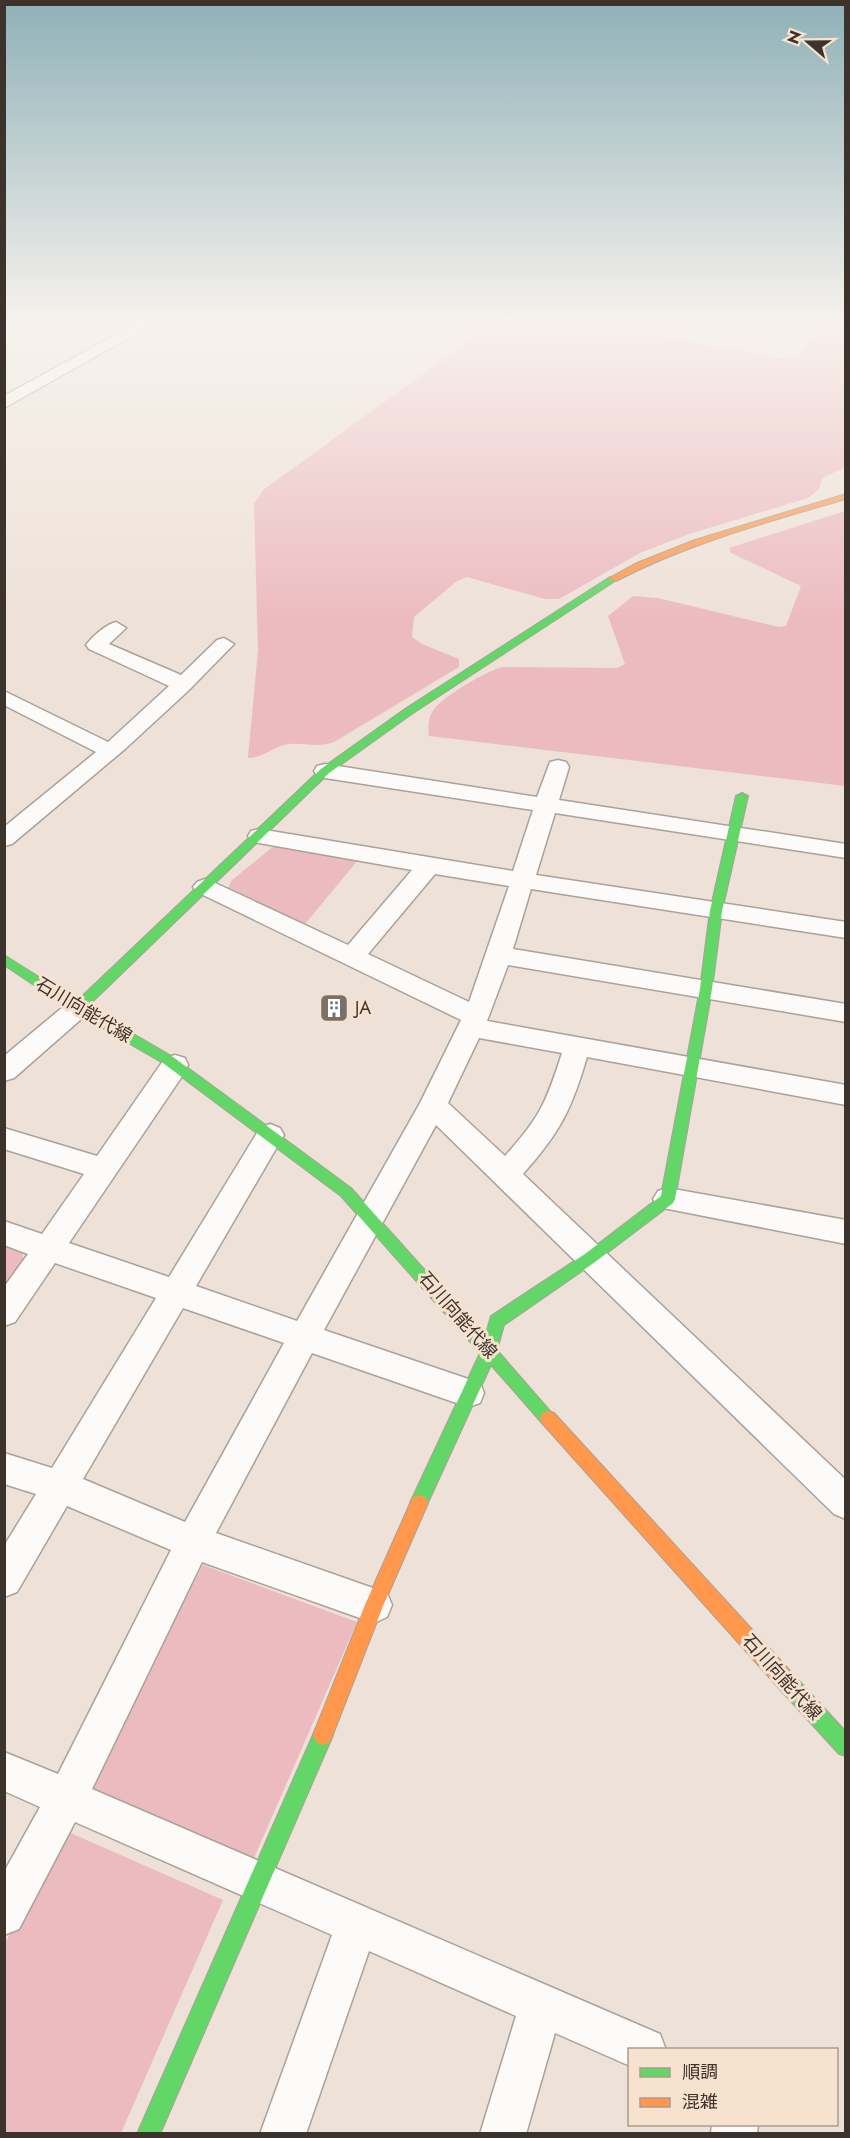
<svg xmlns="http://www.w3.org/2000/svg" width="850" height="2138" font-family="Jost,'Noto Sans JP',sans-serif">
	<style>
		.green { fill: #ecbbc0 }
		.lines { fill: none; stroke-linecap: round; stroke-linejoin: round }
		.street-casing { stroke: #aaa199; stroke-width: 3 }
		.fast-casing { stroke: #aaa199; stroke-width: 2 }
		.slow-casing { stroke: #aaa199; stroke-width: 2 }
		.street { fill: #fcfbf9; fill-rule: evenodd }
		.fast { fill: #63d668; fill-rule: evenodd }
		.slow { fill: #ff974d; fill-rule: evenodd }
		.labels { text-anchor: middle; dominant-baseline: central; stroke-width: 6; stroke-linejoin: round; paint-order: stroke }
		.poi-label { font-size: 18px; fill: #3c332c; stroke: #f7e1cf; text-anchor: start }
		.street-label { font-size: 18px; fill: #3c332c; stroke: #f7e1cf }
	</style>
	<rect width="100%" height="100%" fill="#eee2d8"/>
	<g class="green">
		<path d="M 496,321 L 580,321 L 785,359 L 798,357 L 822,321 L 845,321 L 845,467 L 823,478 L 818,490 L 808,498 L 689,534 L 640,553 L 559,599 L 545,599 L 467,577 L 457,581 L 414,617 L 412,637 L 422,644 L 459,659 L 459,667 L 334,742 C 316,748 307,743 290,744 C 275,745 264,758 248,758 L 258,650 L 254,504 L 263,490 Z"/>
		<polygon points="590,321 670,321 655,333"/>
		<path d="M 845,511 L 845,786 L 429,736 C 428,726 428,718 434,709 C 445,695 485,672 502,667 L 617,668 L 625,664 L 608,616 L 633,596 L 658,598 L 779,627 L 786,626 L 801,586 L 731,553 L 729,548 Z"/>
		<polygon points="280,841 358,860 305,924 227,890 232,880"/>
		<polygon points="5,1242 23,1248 23,1266 5,1291"/>
		<polygon points="203,1565 357,1622 251,1865 86,1792"/>
		<polygon points="64,1830 223,1900 121,2133 5,2133 4,1945"/>
	</g>
	<g class="lines">
		<g class="street-casing">
			<g id="street">
				<polygon points="141,321 158,321 4,408 4,396"/>
				<path d="M 116,622 L 126,628 L 109,644 L 181,675 L 217,640 L 224,638 L 234,644 L 188,691 L 125,749 L 12,844 L 4,846 L 4,827 L 96,752 L 4,705 L 4,691 L 108,742 L 169,686 L 89,649 L 86,645 C 93,636 105,625 116,622 Z"/>
				<path d="M 558,760 L 566,762 L 569,767 L 559,800 L 846,844 L 846,858 L 555,813 L 536,875 L 846,922 L 846,938 L 531,889 L 513,949 L 846,1004 L 846,1022 L 508,965 L 487,1021 L 846,1085 L 846,1105 L 587,1057 C 571,1111 560,1132 523,1174 L 846,1480 L 846,1519 L 834,1514 L 436,1125 L 324,1330 L 480,1383 L 484,1393 L 480,1403 L 468,1407 L 312,1353 L 216,1533 L 387,1593 L 392,1605 L 387,1617 L 374,1623 L 202,1562 L 92,1789 L 660,2034 L 666,2050 L 630,2050 L 630,2066 L 555,2033 L 526,2134 L 480,2134 L 516,2016 L 369,1951 L 306,2134 L 260,2134 L 332,1935 L 75,1822 L 19,1929 L 4,1935 L 4,1872 L 40,1807 L 4,1791 L 4,1752 L 58,1774 L 171,1550 L 67,1506 L 17,1592 L 4,1597 L 4,1546 L 36,1494 L 4,1484 L 4,1453 L 52,1468 L 156,1298 L 55,1263 L 15,1322 L 4,1326 L 4,1287 L 28,1254 L 4,1245 L 4,1221 L 42,1234 L 84,1174 L 4,1149 L 4,1128 L 97,1156 L 165,1058 L 175,1055 L 185,1058 L 188,1065 L 185,1072 L 69,1243 L 169,1277 L 260,1128 L 270,1124 L 280,1128 L 284,1135 L 196,1286 L 297,1321 L 420,1103 L 461,1020 L 197,892 L 193,887 L 197,882 L 205,879 L 213,882 L 348,945 L 412,870 L 259,843 L 251,841 L 248,836 L 251,831 L 259,829 L 513,871 L 533,810 L 325,778 L 317,776 L 314,771 L 317,766 L 325,764 L 537,797 L 550,762 ZM 435,874 L 509,886 L 469,1002 L 368,954 ZM 479,1038 L 562,1053 C 546,1103 540,1117 505,1156 L 448,1103 ZM 183,1308 L 284,1343 L 185,1522 L 83,1479 Z"/>
				<polygon points="78,999 87,1002 91,1008 87,1014 14,1078 4,1081 4,1056 69,1002"/>
				<polygon points="668,1188 846,1220 846,1244 658,1207 653,1199 658,1191"/>
				<polygon points="712,2124 758,2124 757,2134 711,2134"/>
			</g>
		</g>
		<g class="fast-casing">
			<g id="fast">
				<polygon points="610,577 618,579 413,713 329,773 87,1007 173,1057 351,1188 485,1337 491,1316 585,1254 661,1196 700,989 710,911 736,796 742,793 748,796 722,911 712,989 675,1199 673,1203 595,1262 504,1325 497,1350 556,1418 554,1423 548,1425 542,1423 491,1365 425,1509 419,1511 413,1509 410,1503 480,1353 341,1196 163,1063 73,1011 4,965 4,955 77,1001 321,769 405,709"/>
				<polygon points="784,1670 791,1672 846,1732 846,1756 839,1754 777,1686 775,1679 777,1672"/>
				<polygon points="323,1725 330,1728 333,1735 160,2134 137,2134 316,1728"/>
			</g>
		</g>
		<g class="slow-casing">
			<g id="slow">
				<path d="M 846,494 L 846,499 C 767,522 689,543 616,581 L 608,579 L 637,563 L 695,540 Z"/>
				<polygon points="548,1411 554,1413 791,1672 793,1679 791,1686 784,1688 777,1686 542,1423 540,1418 542,1413"/>
				<polygon points="419,1495 425,1497 428,1503 383,1606 330,1742 323,1745 316,1742 313,1735 365,1605 413,1497"/>
			</g>
		</g>
		<use href="#street" class="street"/>
		<use href="#fast" class="fast"/>
		<use href="#slow" class="slow"/>
	</g>
	<linearGradient id="sky" x2="0" y2="1"><stop stop-color="#8fb1b8"/><stop offset="0.52" stop-color="#f7f2ed"/><stop offset="1" stop-color="#f7f2ed" stop-opacity="0"/></linearGradient>
	<rect width="850" height="620" fill="url(#sky)"/>
	<defs>
		<g id="building-square" transform="scale(1.5)"><rect x="-9" y="-9" width="18" height="18" rx="4" fill="#7a7068" stroke="#f7e1cf"/><path d="M-4-6H4V6H1V3H-1V6H-4ZM-2.5-4.3h1.7v1.8h-1.7ZM.8-4.3h1.7v1.8H.8ZM-2.5-1h1.7V.8h-1.7ZM.8-1h1.7V.8H.8Z" fill="#fff"/></g>
	</defs>
	<g fill-rule="evenodd">
		<use href="#building-square" x="334" y="1008"/>
	</g>
	<g class="labels">
		<g class="poi-label">
			<text x="355" y="1008">JA</text>
		</g>
		<g class="street-label">
			<text transform="translate(84 1010) rotate(31)">石川向能代線</text>
			<text transform="translate(458 1315) rotate(49)">石川向能代線</text>
			<text transform="translate(782 1677) rotate(48)">石川向能代線</text>
		</g>
	</g>
	<rect width="850" height="2138" fill="none" stroke="#3c332c" stroke-width="12"/>
	<rect x="628" y="2048" width="210" height="78" fill="#f7e1cf" stroke="#ac9b8e" stroke-width="1.5"/>
	<rect x="640" y="2068" width="30" height="9" fill="#63d668" stroke="#ac9b8e" stroke-width="1.5"/>
	<text x="682" y="2078" font-size="18" fill="#3c332c">順調</text>
	<rect x="640" y="2098" width="30" height="9" fill="#ff974d" stroke="#ac9b8e" stroke-width="1.5"/>
	<text x="682" y="2108" font-size="18" fill="#3c332c">混雑</text>
	<g transform="translate(808 42) rotate(290)" stroke="#f7e1cf" stroke-width="4.5" paint-order="stroke">
	<path d="M0-4.5L10 22L0 15L-10 22Z" fill="#3c332c"/>
	<text y="-9" font-size="16" font-weight="bold" text-anchor="middle" fill="#3c332c">N</text>
	</g>
</svg>
